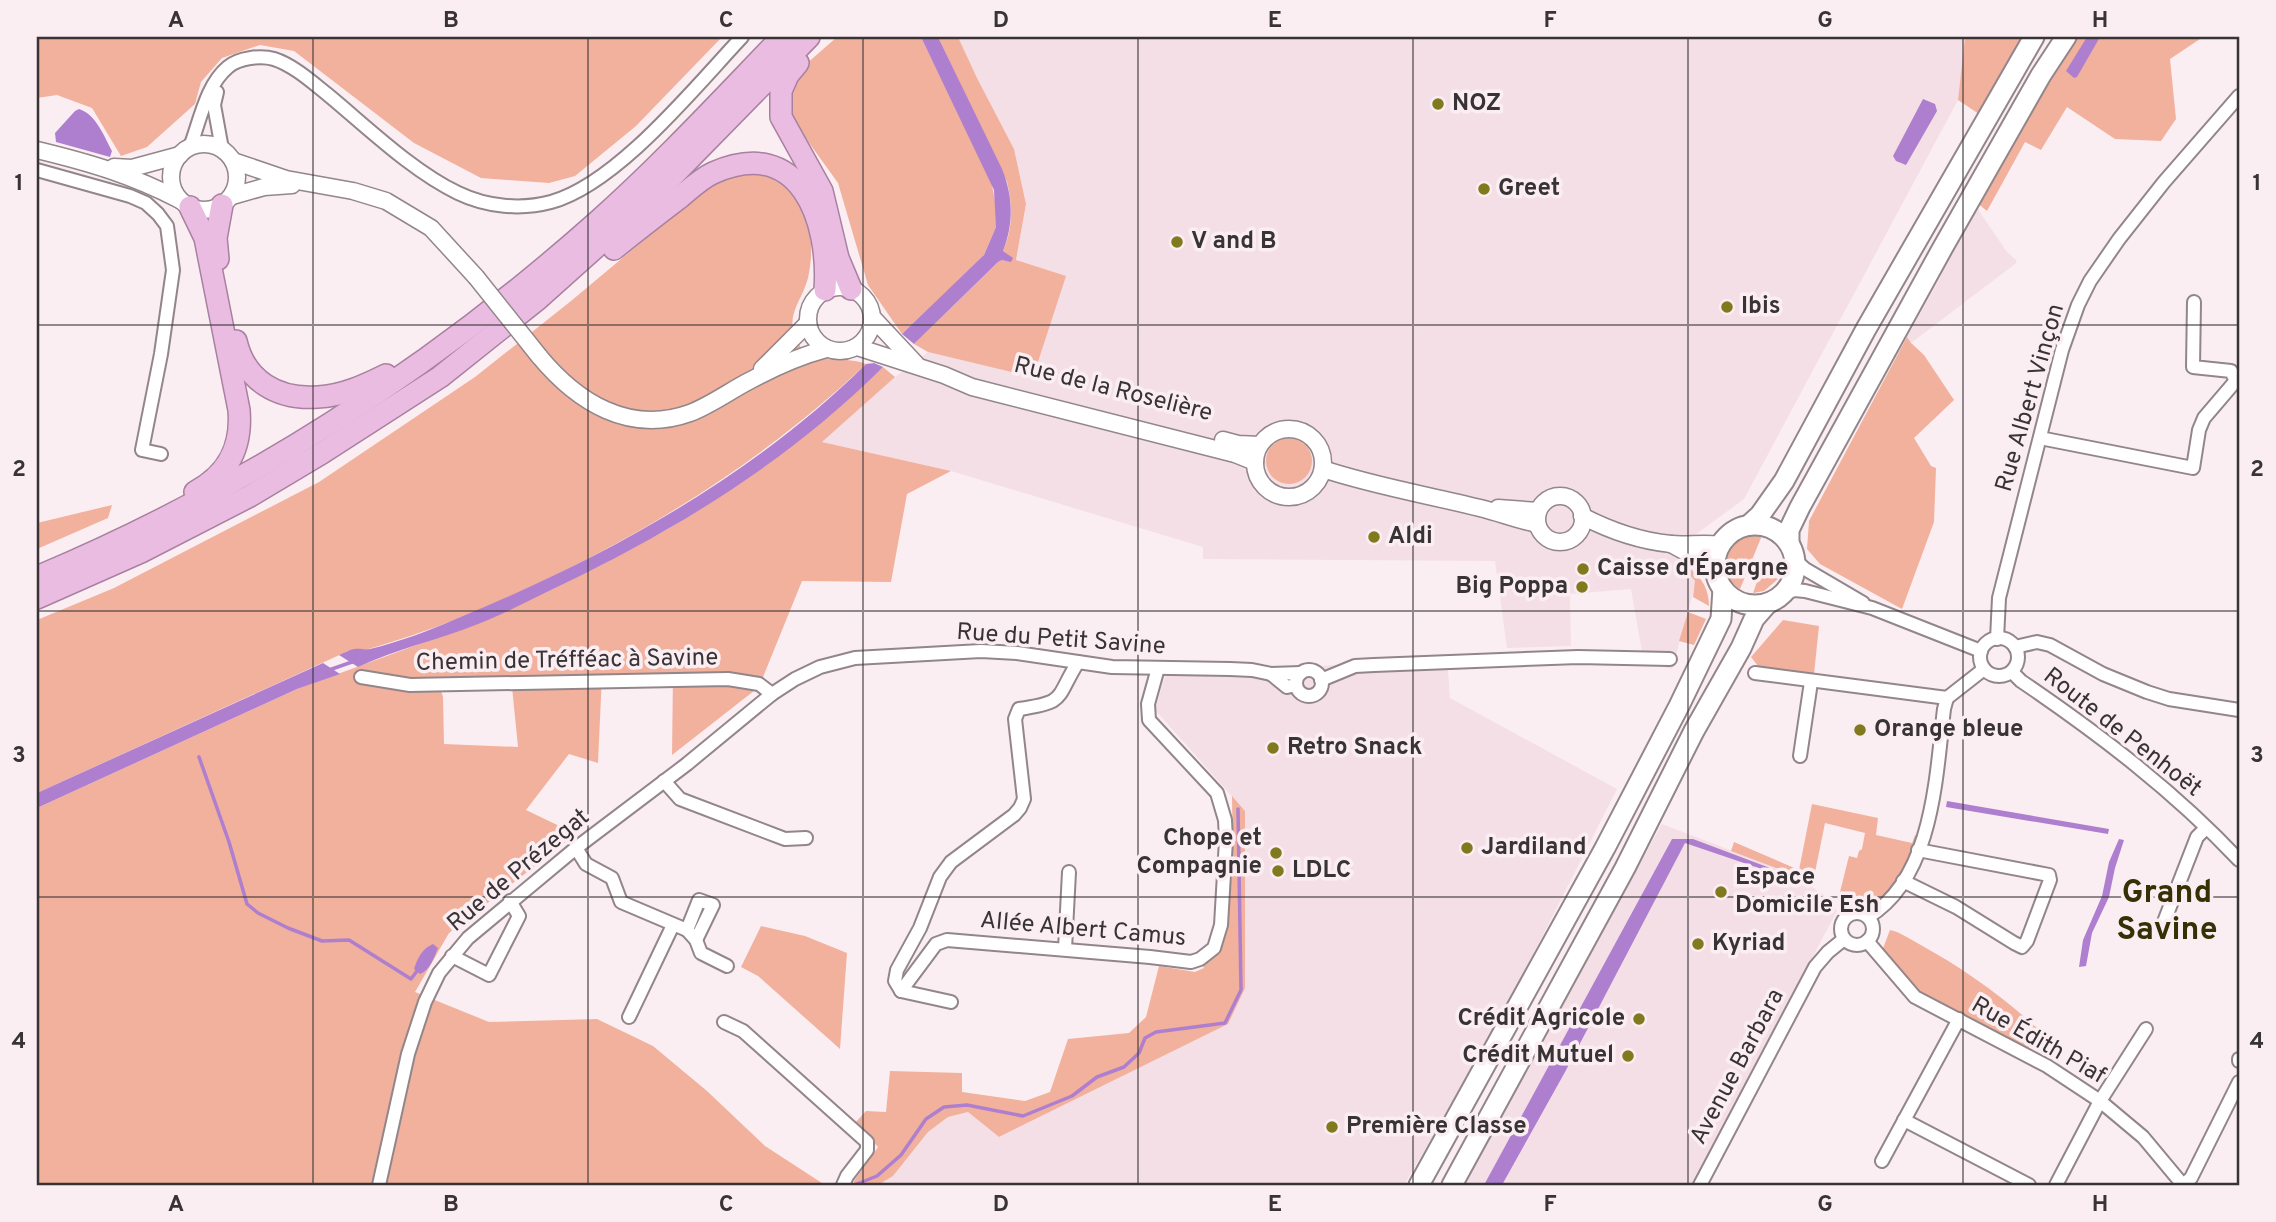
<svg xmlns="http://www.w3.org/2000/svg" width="2276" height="1222" font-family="Overpass,sans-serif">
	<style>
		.built { fill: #f4dfe6 }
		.green { fill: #f2b19c; fill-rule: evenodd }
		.water { fill: #ae7fcf }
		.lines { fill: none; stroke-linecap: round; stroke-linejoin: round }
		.stream { stroke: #ae7fcf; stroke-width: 3.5 }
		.minor-casing { stroke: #92868a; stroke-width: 16 }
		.tertiary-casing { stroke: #92868a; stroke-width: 19 }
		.secondary-casing { stroke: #92868a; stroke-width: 23 }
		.trunk-casing { stroke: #a881a0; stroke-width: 24 }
		.minor { stroke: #fff; stroke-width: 12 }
		.tertiary { stroke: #fff; stroke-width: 16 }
		.secondary { stroke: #fff; stroke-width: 19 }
		.trunk { stroke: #eabce2; stroke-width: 21 }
		.tertiary-bridge-casing { stroke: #92868a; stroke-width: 19; stroke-linecap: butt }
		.tertiary-bridge { stroke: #fff; stroke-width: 16 }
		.grid { fill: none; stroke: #383335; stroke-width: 2; stroke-opacity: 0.55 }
		.poi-dot { fill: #81791e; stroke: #fbeef3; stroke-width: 2.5 }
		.labels { text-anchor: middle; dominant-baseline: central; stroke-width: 7; stroke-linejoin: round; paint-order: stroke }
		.poi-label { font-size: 24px; font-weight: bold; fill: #383335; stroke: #fbeef3; text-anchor: start }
		.street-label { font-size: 24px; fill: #383335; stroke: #fbeef3 }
		.district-label { font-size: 32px; font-weight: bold; fill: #353105; stroke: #fbeef3 }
		.neatline { fill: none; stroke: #383335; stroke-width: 2.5 }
		.grid-label { font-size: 23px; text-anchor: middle; font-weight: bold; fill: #383335 }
	</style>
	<rect width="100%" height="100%" fill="#fbeef3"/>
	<g class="built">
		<polygon points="958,37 1965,37 1958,100 1744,499 1695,535 1696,582 1672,669 1644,663 1631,589 1570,594 1571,646 1507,648 1495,561 1203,559 1203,547 951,471 822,442 895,377 928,352 1033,376 1016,260 1026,204 1014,149 977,78"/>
		<polygon points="1976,202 1979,211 2007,252 2017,261 2015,264 1911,343 1907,337 1941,276 1943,261"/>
		<polygon points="1447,658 1450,698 1617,789 1488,1044 1404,1185 878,1185 893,1176 928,1132 948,1117 968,1112 999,1137 1228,1024 1245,811 1155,710 1165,676"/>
		<polygon points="1662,824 1788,872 1786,880 1812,887 1824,895 1837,911 1692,1185 1461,1185"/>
	</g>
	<g class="green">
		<polygon points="37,37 722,37 636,126 575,176 549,183 481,178 414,143 294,51 260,45 222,58 201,82 195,104 147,147 121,156 92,108 57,95 37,98"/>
		<polygon points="837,37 921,37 991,180 997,210 996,227 984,255 971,270 902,334 868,285 838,183 789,115 789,88 805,65"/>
		<path d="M 938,37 L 958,37 L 977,78 L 1014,149 L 1026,204 L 1016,260 L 1066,276 L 1033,377 L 928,352 L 914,344 L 998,262 L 1002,260 L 1011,261 L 1012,258 L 1003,251 C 1013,228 1013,206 1007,182 Z"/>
		<polygon points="1965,37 2030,37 1982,116 1958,100"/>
		<polygon points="2072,37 2203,37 2170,59 2176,119 2161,141 2115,139 2067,107 2041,150 2025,142 1987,211 1976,202"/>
		<path d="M 741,170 C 756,170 775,172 787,182 C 791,186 795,195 798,200 C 812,224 814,251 808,278 C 802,302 783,316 798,343 C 810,366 846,355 866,364 C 748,476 603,560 452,621 C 426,631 399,640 372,648 C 363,651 355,649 346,652 L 37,793 L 37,620 L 114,588 L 319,482 L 475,377 L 571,301 L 712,183 Z"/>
		<polygon points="1907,337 1911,343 1924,355 1954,400 1914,438 1931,466 1936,468 1934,522 1902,609 1820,564 1807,549 1809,521"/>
		<path d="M 883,367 L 895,377 L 822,442 L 951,471 L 907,494 L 891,582 L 802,581 L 759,687 L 672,755 L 673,674 L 602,675 L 598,763 L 569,754 L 526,810 L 576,834 L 449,933 L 415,992 L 489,1022 L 597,1019 L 653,1046 L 707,1091 L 765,1146 L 825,1185 L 37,1185 L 37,808 L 297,689 L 490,618 L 603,564 L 666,530 L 738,485 L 818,425 ZM 511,677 L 518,747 L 444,744 L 443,697 L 438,681 Z"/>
		<circle cx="1289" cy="461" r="23"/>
		<polygon points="112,505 108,518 37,549 37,523"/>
		<path d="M 1749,532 L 1763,533 L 1740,589 C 1715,573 1722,539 1749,532 Z"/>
		<polygon points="1762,568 1770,576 1778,579 1764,591 1753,593"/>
		<path d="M 1690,569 C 1703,578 1709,591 1709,606 L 1693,597 L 1695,581 L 1689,574 Z"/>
		<polygon points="1688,612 1706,619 1694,645 1679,641"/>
		<polygon points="1783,620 1819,626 1814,674 1758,666 1751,657"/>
		<polygon points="1232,796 1245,811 1245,988 1228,1024 999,1137 968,1112 948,1117 928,1132 893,1176 878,1185 854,1185 854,1181 878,1147 855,1123 866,1111 886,1112 890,1071 962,1073 962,1092 1025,1101 1050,1092 1068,1039 1129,1033 1146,1017 1159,966 1195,972 1204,968 1203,966 1217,954 1222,944 1233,868"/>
		<polygon points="1812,804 1878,818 1876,835 1912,843 1915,835 1918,837 1900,876 1877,902 1866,896 1844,896 1840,892 1849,856 1857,858 1859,851 1862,849 1865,833 1825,823 1812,887 1786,880 1787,872 1731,851 1734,842 1799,870"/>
		<polygon points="761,926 805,936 847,953 840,1049 758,976 741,967"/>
		<path d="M 1890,930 C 1900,932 1910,939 1919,944 C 1963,968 2002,996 2038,1029 L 2028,1049 L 1916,990 L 1882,951 Z"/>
	</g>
	<g class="water">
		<path d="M 921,37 L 938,37 L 1002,169 C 1013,196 1014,223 1003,251 L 1013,258 L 1011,262 L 1002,260 L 998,262 L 914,344 L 902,334 L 984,255 L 996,227 L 994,190 Z"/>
		<polygon points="2087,37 2100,37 2077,77 2074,78 2066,71"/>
		<polygon points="1923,99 1935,104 1937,111 1906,165 1896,161 1893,156"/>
		<path d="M 79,109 C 96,114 105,138 112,151 L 110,157 L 56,142 L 55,133 L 75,111 Z"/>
		<path d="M 874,363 L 883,367 C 791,459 677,530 559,586 C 532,599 506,613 478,624 C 438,640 396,649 358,667 L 339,655 C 344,653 349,650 354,649 C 360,648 364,650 370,649 C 399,642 428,631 456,619 C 604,558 751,478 866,364 Z"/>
		<polygon points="323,663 340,674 297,689 37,808 37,793"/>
		<polygon points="1947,801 2109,829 2108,834 1946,807"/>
		<polygon points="1672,839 1693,839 1786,874 1785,877 1685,843 1565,1072 1502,1185 1484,1185"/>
		<polygon points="2119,839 2124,840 2115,868 2109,897 2092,933 2086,966 2079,967 2083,940 2102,896 2109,862"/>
		<path d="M 433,944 L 438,948 C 434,958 430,970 420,974 L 414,969 C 418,957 422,949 433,944 Z"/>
	</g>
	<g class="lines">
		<g class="stream">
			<polyline points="329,670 352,662"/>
			<polyline points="199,757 229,842 247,904 258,913 288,928 322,941 349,940 411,979 417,971"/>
			<polyline points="857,1184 877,1176 901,1155 926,1119 944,1107 967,1105 1023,1116 1072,1096 1097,1077 1124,1067 1139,1053 1145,1038 1156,1032 1225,1023 1241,990 1238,809"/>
		</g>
		<g class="minor-casing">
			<g id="minor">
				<polyline points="217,92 214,105 222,149"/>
				<path d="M 190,147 C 200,121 206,85 228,67 C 238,58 261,55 274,59 C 293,65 312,82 327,94 C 367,127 412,171 458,193 C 487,207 521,210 551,202 C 617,184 695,87 742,37"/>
				<polyline points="37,170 130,196 146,203 158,214 167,226 173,270 161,354 142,450 161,454"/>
				<polyline points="2194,302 2193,367 2231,371 2236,381"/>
				<polyline points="2040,438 2193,468 2199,430 2204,418 2239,377"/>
				<polyline points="1795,560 1805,569 1863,603"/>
				<polyline points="1780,596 1794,590 1805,591 1872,608 1981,651"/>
				<circle cx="1999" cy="657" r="19"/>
				<polyline points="1997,639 1999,598 2062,350 2078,305 2090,281 2119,239 2164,182 2239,96"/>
				<polyline points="2015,647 2037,642 2050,645 2103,674 2147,692 2169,699 2239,710"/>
				<circle cx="1309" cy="683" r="13"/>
				<path d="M 2012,672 L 2021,681 C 2099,734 2174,791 2239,860"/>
				<polyline points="1755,673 1947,698"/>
				<polyline points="1271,674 1287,687 1296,685"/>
				<polyline points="361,677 410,685 728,679 759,684 772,694"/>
				<polyline points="1321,680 1355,666 1374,665 1578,657 1670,659"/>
				<polyline points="1947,698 1984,669"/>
				<polyline points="1800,756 1811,682"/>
				<polyline points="664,781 680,799 785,839 806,838"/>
				<polyline points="576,848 586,864 612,878 621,902 687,930 696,940 701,953 727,966"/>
				<polyline points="1903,881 1956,907 2014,943 2022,947 2027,941 2050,880 2049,875 1918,850"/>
				<circle cx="1857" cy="929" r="16"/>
				<path d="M 1868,917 C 1933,878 1936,777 1944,709 L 1947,698"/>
				<polyline points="2162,927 2197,837 2206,828"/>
				<polyline points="687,930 699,900 713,905 696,940"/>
				<polyline points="1867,941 1915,997 2047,1066 2100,1101 2143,1137 2183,1185"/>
				<polyline points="1065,949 1069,872"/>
				<polyline points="452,956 489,975 519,916 510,901"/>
				<polyline points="901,991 936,944 947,940 1150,957 1191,962 1200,959 1214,948 1221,925 1226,840 1225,820 1217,793 1149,720 1148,704 1158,668"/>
				<path d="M 951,1002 L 901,991 L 895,981 L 897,970 L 920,928 L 940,877 L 951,862 L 1014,815 L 1020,808 L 1024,799 L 1015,719 L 1019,709 C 1067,702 1055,699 1078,662"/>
				<polyline points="629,1017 673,925"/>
				<polyline points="724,1022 743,1031 867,1142 867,1150 847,1176 843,1185"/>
				<polyline points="2239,1059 2239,1061"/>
				<polyline points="1904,1120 2029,1185"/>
				<polyline points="1882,1161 1959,1019"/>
				<polyline points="379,1185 408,1054 425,1002 439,973 468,938 576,848 687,764 772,694 795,679 820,667 855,658 981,651 1017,653 1112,667 1230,669 1252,670 1271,674 1301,673"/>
				<polyline points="1700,1185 1815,967 1828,952 1844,939"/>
				<polyline points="2056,1185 2100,1101 2146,1029"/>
				<polyline points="2183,1185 2191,1178 2239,1082"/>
			</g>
		</g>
		<g class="tertiary-casing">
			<g id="tertiary">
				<circle cx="204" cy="177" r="33"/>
				<path d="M 37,150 C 91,163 131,175 180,200"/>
				<polyline points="233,161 286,179 353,191 386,201 431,228 476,277"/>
				<polyline points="114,167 132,168 180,155"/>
				<polyline points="232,196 264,187 292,185"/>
				<circle cx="840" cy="319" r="32"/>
				<polyline points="872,317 916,364"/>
				<polyline points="857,347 944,375 972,387 1235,454 1255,462"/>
				<path d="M 539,356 C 577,402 629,435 690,413 C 711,405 731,390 751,380 C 775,367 800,356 826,349"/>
				<polyline points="762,369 808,323"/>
				<circle cx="1289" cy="463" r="34"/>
				<polyline points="1223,440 1238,444 1260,445"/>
				<path d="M 1323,469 C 1374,486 1428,495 1480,508 C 1500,513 1518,520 1537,524"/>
				<circle cx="1560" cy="519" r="23"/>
				<polyline points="1498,508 1538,511"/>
				<path d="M 1582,516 C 1609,530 1640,541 1671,544 C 1687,546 1703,542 1720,545"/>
				<polyline points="1671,544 1715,568"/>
			</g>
		</g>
		<g class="secondary-casing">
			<g id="secondary">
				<polyline points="1749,525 1760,515 1784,481 1866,329 2034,37"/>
				<circle cx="1755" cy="565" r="40"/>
				<polyline points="1789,543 1789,530 1800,507 1942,249 2041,75 2066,37"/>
				<polyline points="1419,1185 1605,848 1679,706 1721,619 1723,589"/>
				<polyline points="1452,1185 1625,868 1694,731 1741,648 1754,619 1768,603"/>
			</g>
		</g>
		<g class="trunk-casing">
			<g id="trunk">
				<polyline points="798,63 788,75 781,91 781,117 822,191 838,258 851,289"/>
				<path d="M 190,207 L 205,238 L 239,410 C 242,446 229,474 195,492"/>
				<path d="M 614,249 C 635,232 657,215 678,199 C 689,190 700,179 713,173 C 800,134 830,221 825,290"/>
				<polyline points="218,259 216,238 222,205"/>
				<path d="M 236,341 C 245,381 278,400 318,397 C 342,396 366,385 386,375"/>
				<path d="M 37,577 C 242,491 432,369 598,221 C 663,163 722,99 782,37"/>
				<polyline points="37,598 141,552 250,496 322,453 440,377 538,299 653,196 809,37"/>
			</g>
		</g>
		<use href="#minor" class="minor"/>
		<use href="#tertiary" class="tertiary"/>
		<use href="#secondary" class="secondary"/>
		<use href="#trunk" class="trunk"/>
		<g class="tertiary-bridge-casing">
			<polyline id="tertiary-bridge" points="476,277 539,356"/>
		</g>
		<use href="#tertiary-bridge" class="tertiary-bridge"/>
	</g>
	<path class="grid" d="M 313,37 L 313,1185M 588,37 L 588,1185M 863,37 L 863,1185M 1138,37 L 1138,1185M 1413,37 L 1413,1185M 1688,37 L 1688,1185M 1963,37 L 1963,1185M 37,325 L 2239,325M 37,611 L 2239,611M 37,897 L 2239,897"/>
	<g class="poi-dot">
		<circle cx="1438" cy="104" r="7"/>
		<circle cx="1484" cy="189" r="7"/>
		<circle cx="1177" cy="242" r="7"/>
		<circle cx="1727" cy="307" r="7"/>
		<circle cx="1374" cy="537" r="7"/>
		<circle cx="1583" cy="569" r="7"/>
		<circle cx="1582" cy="587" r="7"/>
		<circle cx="1860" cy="730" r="7"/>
		<circle cx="1273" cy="748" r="7"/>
		<circle cx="1467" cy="848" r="7"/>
		<circle cx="1276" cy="853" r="7"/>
		<circle cx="1278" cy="871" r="7"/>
		<circle cx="1721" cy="892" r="7"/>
		<circle cx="1698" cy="944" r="7"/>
		<circle cx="1639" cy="1019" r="7"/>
		<circle cx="1628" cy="1056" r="7"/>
		<circle cx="1332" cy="1127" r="7"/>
	</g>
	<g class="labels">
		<g class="poi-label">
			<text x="1452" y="104">NOZ</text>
			<text x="1498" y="189">Greet</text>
			<text x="1191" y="242">V and B</text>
			<text x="1741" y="307">Ibis</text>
			<text x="1388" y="537">Aldi</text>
			<text x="1597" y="569">Caisse d'Épargne</text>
			<text x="1568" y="587" text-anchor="end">Big Poppa</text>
			<text x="1874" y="730">Orange bleue</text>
			<text x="1287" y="748">Retro Snack</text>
			<text x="1262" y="839" text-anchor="end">Chope et<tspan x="1262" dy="28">Compagnie</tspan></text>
			<text x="1481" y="848">Jardiland</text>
			<text x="1292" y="871">LDLC</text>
			<text x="1735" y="878">Espace<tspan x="1735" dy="28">Domicile Esh</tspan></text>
			<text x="1712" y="944">Kyriad</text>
			<text x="1625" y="1019" text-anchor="end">Crédit Agricole</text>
			<text x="1614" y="1056" text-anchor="end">Crédit Mutuel</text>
			<text x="1346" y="1127">Première Classe</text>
		</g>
		<g class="street-label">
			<text transform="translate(1113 390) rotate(14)">Rue de la Roselière</text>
			<text transform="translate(2031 398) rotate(-74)">Rue Albert Vinçon</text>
			<text transform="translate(1061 640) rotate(4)">Rue du Petit Savine</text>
			<text transform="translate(567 661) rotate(-1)">Chemin de Tréfféac à Savine</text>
			<text transform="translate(2122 733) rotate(38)">Route de Penhoët</text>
			<text transform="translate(519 871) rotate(-40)">Rue de Prézegat</text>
			<text transform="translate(1083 930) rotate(5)">Allée Albert Camus</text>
			<text transform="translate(2038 1041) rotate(30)">Rue Édith Piaf</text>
			<text transform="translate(1738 1067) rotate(-62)">Avenue Barbara</text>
		</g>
		<g class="district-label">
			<text x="2167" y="894">Grand<tspan x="2167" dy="37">Savine</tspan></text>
		</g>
	</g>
	<rect width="2276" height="1222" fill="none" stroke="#fbeef3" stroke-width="77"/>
	<rect x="38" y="38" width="2200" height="1146" class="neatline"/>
	<g class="grid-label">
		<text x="176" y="27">A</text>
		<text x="451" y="27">B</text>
		<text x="726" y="27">C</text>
		<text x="1001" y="27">D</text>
		<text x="1275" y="27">E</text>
		<text x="1550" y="27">F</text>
		<text x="1825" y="27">G</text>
		<text x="2100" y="27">H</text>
		<text x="19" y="190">1</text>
		<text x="2257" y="190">1</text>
		<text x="19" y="476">2</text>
		<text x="2257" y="476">2</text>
		<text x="19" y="762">3</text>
		<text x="2257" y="762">3</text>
		<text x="19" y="1048">4</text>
		<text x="2257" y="1048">4</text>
		<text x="176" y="1211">A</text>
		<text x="451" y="1211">B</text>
		<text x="726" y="1211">C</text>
		<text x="1001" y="1211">D</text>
		<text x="1275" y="1211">E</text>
		<text x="1550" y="1211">F</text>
		<text x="1825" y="1211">G</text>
		<text x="2100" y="1211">H</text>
	</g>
</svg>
